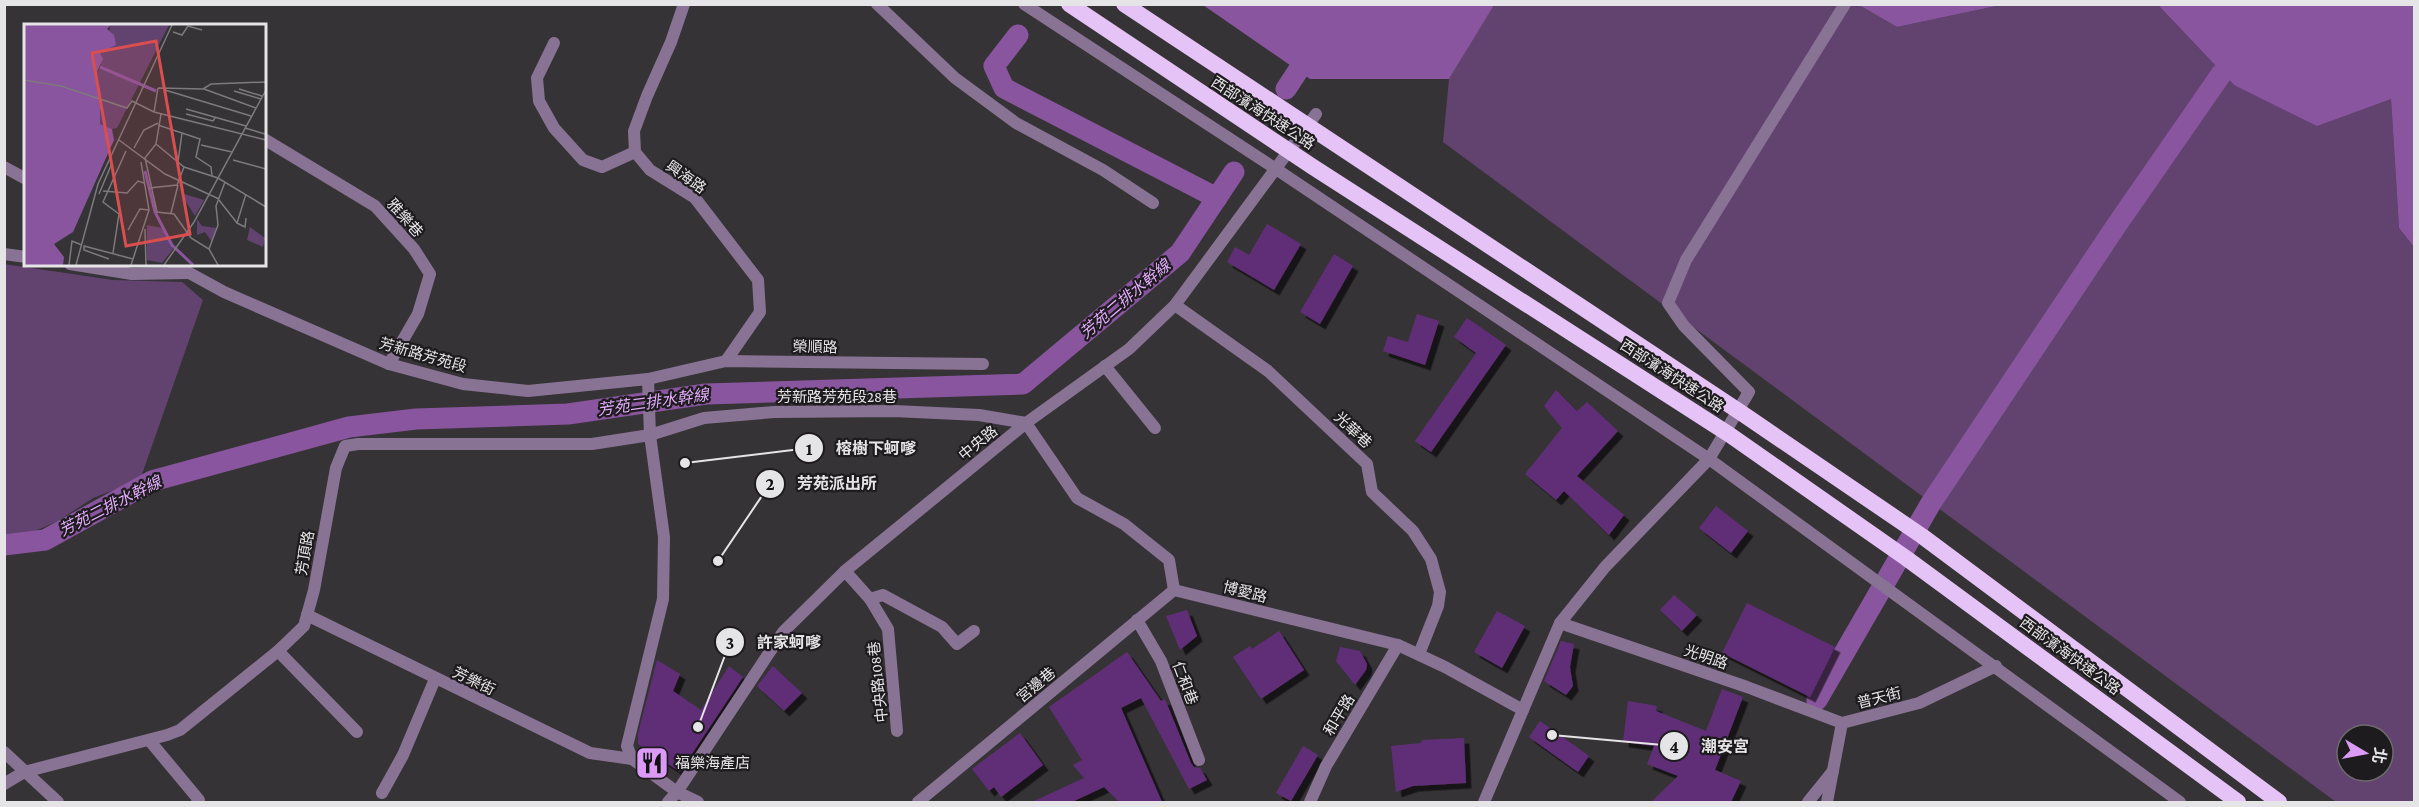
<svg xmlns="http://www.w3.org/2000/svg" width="2419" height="807" font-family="'Crimson Pro','Noto Sans TC',serif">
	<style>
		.green { fill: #62436f; fill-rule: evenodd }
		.water { fill: #89559f }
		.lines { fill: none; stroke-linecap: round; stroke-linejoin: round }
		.canal { stroke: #89559f; stroke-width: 21 }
		.building { fill: #612f76; filter: url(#shadow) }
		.service { stroke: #897394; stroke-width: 12 }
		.minor { stroke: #897394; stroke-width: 12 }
		.tertiary { stroke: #897394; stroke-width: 12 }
		.trunk { stroke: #e6c3f6; stroke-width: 16 }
		.labels { text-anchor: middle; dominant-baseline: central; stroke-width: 4.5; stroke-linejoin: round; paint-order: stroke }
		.street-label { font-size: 15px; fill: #e5e4e6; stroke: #1d1b1d }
		.poi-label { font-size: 15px; fill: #e5e4e6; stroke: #1d1b1d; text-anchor: start }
		.water-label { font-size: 16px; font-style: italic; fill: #e3acfc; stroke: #1d1b1d }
		.inset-river { fill: none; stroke: #89559f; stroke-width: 3 }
		.inset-road { fill: none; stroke: #7c7a7d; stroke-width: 1.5 }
		.view { fill: #d94e4e; fill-opacity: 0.15; stroke: #d94e4e; stroke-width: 3 }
		.inset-edge { fill: none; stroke: #e5e4e6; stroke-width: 3 }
		.leader { fill: none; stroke: #e5e4e6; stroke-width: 2 }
		.callout-dot { fill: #e5e4e6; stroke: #1d1b1d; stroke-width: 2 }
		.mark-label { font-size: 18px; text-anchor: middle; font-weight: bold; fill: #111 }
		.callout-label { font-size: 16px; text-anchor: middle; font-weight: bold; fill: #e5e4e6; stroke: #1d1b1d; stroke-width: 4.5; stroke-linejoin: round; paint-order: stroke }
	</style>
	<defs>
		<filter id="shadow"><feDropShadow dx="5.5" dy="5.5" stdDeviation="0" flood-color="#0009"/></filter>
	</defs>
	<rect width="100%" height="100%" fill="#363337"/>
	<g class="green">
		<path d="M 1494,4 L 1859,5 L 1897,27 L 2001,5 L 2158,5 L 2234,85 L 2391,99 L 2399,228 L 2414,247 L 2414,802 L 2336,802 L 1443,142 L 1449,79 ZM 2347,735 L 2383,735 L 2383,771 L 2347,771 Z"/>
		<polygon points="4,264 113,280 182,282 203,300 140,480 93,498 58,521 28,534 5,536"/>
	</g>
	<g class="water">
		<polygon points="1203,5 1494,5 1449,79 1310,79"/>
		<polygon points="1859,5 2001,5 1897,27"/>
		<polygon points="2158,5 2414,5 2414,247 2399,228 2391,99 2317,126 2234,85"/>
	</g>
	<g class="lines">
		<g class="canal">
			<polyline points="1018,35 994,66 1004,88 1217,198"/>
			<polyline points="1286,89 1311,51 1319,4"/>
			<polyline points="4,545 45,540 152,481 349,427 416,419 568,414 706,394 1023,384 1180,253 1234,172"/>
			<polyline points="1817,700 1931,503 2116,226 2222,73"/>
		</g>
	</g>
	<g class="building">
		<polygon points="1267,224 1301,244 1274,290 1227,262 1235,247 1249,255"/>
		<polygon points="1334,254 1353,266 1320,324 1300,312"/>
		<polygon points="1417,314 1439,321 1425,365 1383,351 1388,336 1408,342"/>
		<polygon points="1467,318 1506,345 1431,452 1415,441 1476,353 1454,337"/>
		<polygon points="1556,390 1577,411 1587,402 1618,431 1577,476 1624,515 1609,535 1564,491 1556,500 1525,474 1562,428 1544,406"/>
		<polygon points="1716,506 1748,531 1731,553 1699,528"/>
		<polygon points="1674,595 1697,615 1682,631 1660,610"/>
		<polygon points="1747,603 1835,647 1810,697 1722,653"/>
		<polygon points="1187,610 1197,636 1180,650 1166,616"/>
		<polygon points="1497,611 1525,626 1502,668 1474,652"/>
		<polygon points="1279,631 1304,670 1261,699 1233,657 1250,646 1252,649"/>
		<polygon points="1561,641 1574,644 1570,667 1573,686 1566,695 1544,681"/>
		<polygon points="1340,647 1360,651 1367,664 1366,670 1355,685 1336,661"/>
		<polygon points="1127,652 1161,701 1165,699 1191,763 1194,767 1200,768 1207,780 1189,789 1141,698 1121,708 1162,802 1119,802 1104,787 1072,802 1032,802 1084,778 1073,765 1082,760 1049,707"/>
		<polygon points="657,660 680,674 673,691 701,710 729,666 743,677 680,772 638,744 638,734"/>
		<polygon points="773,666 802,693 784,711 757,686"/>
		<polygon points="1722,689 1743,697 1715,770 1741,781 1731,802 1651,802 1678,776 1647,764 1654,746 1623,742 1628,701 1657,706 1656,711 1706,731"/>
		<polygon points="1540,721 1589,756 1578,772 1529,737"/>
		<polygon points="1020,733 1043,765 1001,797 994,787 989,791 972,769"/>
		<polygon points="1464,738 1466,783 1413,786 1396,792 1391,746 1421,743 1422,740"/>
		<polygon points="1303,746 1318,755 1291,801 1276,793"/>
	</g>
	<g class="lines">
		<g class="service">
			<polyline points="684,4 671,42 647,96 634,131 635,152 650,170 695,198 758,280 760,312 726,361"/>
			<polyline points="877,4 955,78 1016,123 1103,170 1153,203"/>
			<polyline points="1024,4 1276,169 1709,459 2180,802"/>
			<polyline points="554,43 537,78 539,101 554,128 583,160 602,167 635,152"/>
			<polyline points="264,139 375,206 414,249 430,274 418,314 389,364"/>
			<polyline points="4,254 26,257"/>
			<polyline points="70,264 132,274 188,273"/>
			<polyline points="1175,305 1268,371 1367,464 1372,492 1413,531 1431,559 1440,592 1438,606 1419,654"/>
			<polyline points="1105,366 1155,428"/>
			<polyline points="648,379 726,361 983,364"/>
			<polyline points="845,571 870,599 883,595 942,627 957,644 974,631"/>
			<polyline points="870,599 888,629 897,731"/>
			<polyline points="307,615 590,753 632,759"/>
			<polyline points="1137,620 1161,661 1199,760"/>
			<polyline points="1560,623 1747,687 1842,723"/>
			<polyline points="278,651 357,732"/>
			<polyline points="1523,710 1560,623 1605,567 1709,459 1746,397"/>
			<polyline points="149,740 199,800 197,802"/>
			<polyline points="4,784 24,772 167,735 180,730 278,651 304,626 314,590 336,468 345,446 358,444 592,444 650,435 704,418 774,412 894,411 979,415 1026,423 1077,498 1124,524 1169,560 1174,590"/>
			<polyline points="677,792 783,632 845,571 1026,423 1129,349 1175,305 1316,114"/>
			<polyline points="382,793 403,755 435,679"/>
			<polyline points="1310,802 1326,766 1398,645"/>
			<polyline points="1808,802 1833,771"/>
		</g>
		<g class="minor">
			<polyline points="1746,397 1749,392 1684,326 1668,303 1686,260 1845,4"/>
			<polyline points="1842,723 1919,703 1996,666"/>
			<polyline points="668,802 677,792"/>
			<polyline points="918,802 1174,590 1398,645 1445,667 1523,710 1484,802"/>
		</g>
		<g class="tertiary">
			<polyline points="4,167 26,179"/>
			<polyline points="173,264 224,292 389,364 463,384 528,391 648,379 650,435 664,537 663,599 627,746 632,759 677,792 698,802"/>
			<polyline points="4,752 58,802"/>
			<polyline points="1827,802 1842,723"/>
		</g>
		<g class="trunk">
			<polyline points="1069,4 1313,167 1730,435 1906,558 2238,802"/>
			<polyline points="1124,4 1743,414 1922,536 2279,802"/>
		</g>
	</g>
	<defs>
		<g id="restaurant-square" transform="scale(1.725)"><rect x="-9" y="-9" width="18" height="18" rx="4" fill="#da9af6" stroke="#1d1b1d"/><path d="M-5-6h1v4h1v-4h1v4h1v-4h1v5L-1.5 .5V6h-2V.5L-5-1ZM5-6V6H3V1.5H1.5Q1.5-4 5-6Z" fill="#111"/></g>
	</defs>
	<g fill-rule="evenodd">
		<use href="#restaurant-square" x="652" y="763"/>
	</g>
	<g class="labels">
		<g class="street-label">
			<text transform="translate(1263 113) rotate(33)">西部濱海快速公路</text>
			<text transform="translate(686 177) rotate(35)">興海路</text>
			<text transform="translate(405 218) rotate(48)">雅樂巷</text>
			<text transform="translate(815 347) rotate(1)">榮順路</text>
			<text transform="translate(423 355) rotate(16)">芳新路芳苑段</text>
			<text transform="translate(1672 376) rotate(33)">西部濱海快速公路</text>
			<text x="837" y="397">芳新路芳苑段28巷</text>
			<text transform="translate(1353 430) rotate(43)">光華巷</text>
			<text transform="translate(978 443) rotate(-39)">中央路</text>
			<text transform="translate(305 553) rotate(-80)">芳頂路</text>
			<text transform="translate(1245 592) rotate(14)">博愛路</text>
			<text transform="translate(2070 656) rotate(36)">西部濱海快速公路</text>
			<text transform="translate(1706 657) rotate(19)">光明路</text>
			<text transform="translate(474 681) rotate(26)">芳樂街</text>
			<text transform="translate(878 682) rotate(-96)">中央路108巷</text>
			<text transform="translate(1185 683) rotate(69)">仁和巷</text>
			<text transform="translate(1036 685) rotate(-40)">宮邊巷</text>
			<text transform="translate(1879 698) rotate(-14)">普天街</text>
			<text transform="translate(1339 715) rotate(-59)">和平路</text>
		</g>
		<g class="poi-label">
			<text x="675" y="763">福樂海產店</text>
		</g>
		<g class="water-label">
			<text transform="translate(1125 299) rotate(-40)">芳苑二排水幹線</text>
			<text transform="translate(653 402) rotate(-8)">芳苑二排水幹線</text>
			<text transform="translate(110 506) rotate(-27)">芳苑二排水幹線</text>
		</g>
	</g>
	<g transform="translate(24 24)">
		<rect width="242" height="242" fill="#363337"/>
		<path d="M 87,1 L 145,1 L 93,104 L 88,105 L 76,100 L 77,70 L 72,50 L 77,42 L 76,29 ZM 160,170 L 180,176 L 171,192 L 159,173 ZM 173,195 L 178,202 L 192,204 L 188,218 L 181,208 L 173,211 ZM 123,201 L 138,204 L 144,212 L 149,225 L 138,239 L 123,236 ZM 226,203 L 241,214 L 239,223 L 223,216 Z" fill="#62436f"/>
		<path d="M 0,1 L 87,1 L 83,5 L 90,11 L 92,21 L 76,29 L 79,35 L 72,50 L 77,70 L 76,100 L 88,105 L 90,116 L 49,208 L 30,220 L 40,233 L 39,241 L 0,241 Z" fill="#89559f"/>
		<path class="inset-river" d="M 76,43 L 132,67M 121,147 L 131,188 L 148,221 L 169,241"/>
		<path class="inset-road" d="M 149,8 L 158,11 L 164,2 L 178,6M 0,56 L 37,62 L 103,84 L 108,77 L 130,88 L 242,116M 134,64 L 179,65 L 187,60 L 242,58M 180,65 L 232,84M 215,65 L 238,72M 141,66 L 227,92M 210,67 L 237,75M 162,85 L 222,102M 130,88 L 134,64M 137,90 L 132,120 L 121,134 L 133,188 L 150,190 L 167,214 L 185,225 L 194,241M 162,90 L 189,97 L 191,94M 134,101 L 176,115 L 172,133 L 187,143 L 188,152M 221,104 L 241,110M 95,116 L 141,150 L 195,175M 132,120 L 160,143 L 194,154 L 242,183M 177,121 L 208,128M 110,124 L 120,106 L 134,99M 209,136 L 242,145M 154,138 L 158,109M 125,164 L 153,161 L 160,143M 79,167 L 103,169 L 114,157 L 120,159M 75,170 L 88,139M 195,176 L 213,199M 147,189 L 154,161M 222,194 L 221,203 L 213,199 L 222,170M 121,205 L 122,241M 104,206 L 116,185 L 125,186M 185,225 L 194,201 L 192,182 L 201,158M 89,229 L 95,190 L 79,178 L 102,127M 85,235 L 60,226 L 60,222 L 109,235M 45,241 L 48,217 L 58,221M 52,241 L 74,160 L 148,1M 107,241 L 125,186 L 117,138M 140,241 L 170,198 L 242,66"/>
		<path class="view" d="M 132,17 L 166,210 L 102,222 L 68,29 Z"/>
		<rect width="242" height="242" class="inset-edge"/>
	</g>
	<path class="leader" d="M685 463L809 448M718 561L770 484M698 727L730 642M1552 735L1674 746"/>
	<g class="callout-dot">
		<circle cx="685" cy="463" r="6"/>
		<circle cx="718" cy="561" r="6"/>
		<circle cx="698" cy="727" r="6"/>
		<circle cx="1552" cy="735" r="6"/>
		<circle cx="809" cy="448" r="15"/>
		<circle cx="770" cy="484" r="15"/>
		<circle cx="730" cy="642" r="15"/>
		<circle cx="1674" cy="746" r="15"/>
	</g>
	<g class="mark-label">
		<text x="809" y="455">1</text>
		<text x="770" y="490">2</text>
		<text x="730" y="649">3</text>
		<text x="1674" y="753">4</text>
	</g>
	<g class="callout-label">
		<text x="876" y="454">榕樹下蚵嗲</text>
		<text x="837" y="489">芳苑派出所</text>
		<text x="789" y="648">許家蚵嗲</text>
		<text x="1725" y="752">潮安宮</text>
	</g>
	<rect width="2419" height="807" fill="none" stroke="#e5e4e6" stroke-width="12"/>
	<g transform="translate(2365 753) rotate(100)"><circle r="28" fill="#1d1b1d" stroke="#6d6b6d" stroke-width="1.5"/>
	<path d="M0-4.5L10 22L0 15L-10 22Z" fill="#da9af6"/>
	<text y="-9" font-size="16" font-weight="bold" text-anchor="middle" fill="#e5e4e6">北</text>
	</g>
</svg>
